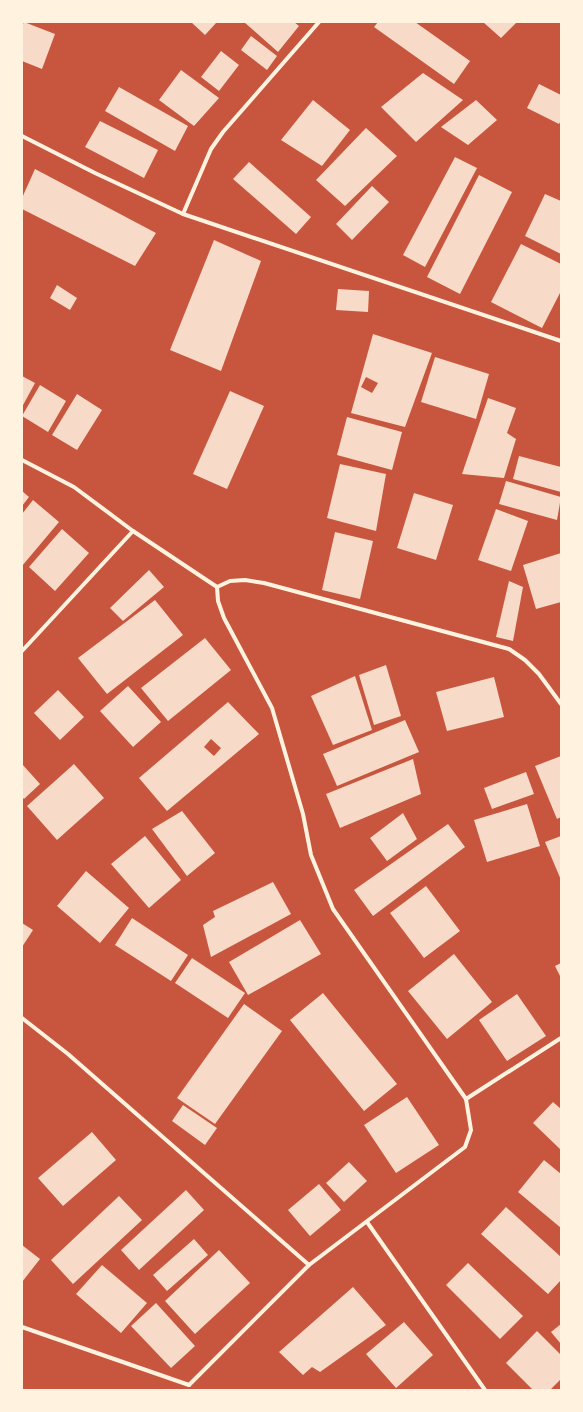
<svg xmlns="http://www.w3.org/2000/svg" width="583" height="1412" font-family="Ubuntu,sans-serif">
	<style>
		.building { fill: #f7dbc8; fill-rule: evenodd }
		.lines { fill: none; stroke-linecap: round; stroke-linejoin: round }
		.minor { stroke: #fff3e0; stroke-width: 4 }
	</style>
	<rect width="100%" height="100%" fill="#c8553d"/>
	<g class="building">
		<polygon points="24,22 55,34 42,69 22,61 22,26"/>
		<polygon points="191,22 217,22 205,35"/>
		<polygon points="244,22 294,22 299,26 278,52"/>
		<polygon points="378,22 415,22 470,61 454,84 374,27"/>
		<polygon points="483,22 517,22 501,38"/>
		<polygon points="251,36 277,56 267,70 241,50"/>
		<polygon points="221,51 239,65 219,91 201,77"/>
		<polygon points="181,70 219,98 194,126 159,100"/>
		<polygon points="423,73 463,100 416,142 381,107"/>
		<polygon points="539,84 561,95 561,120 559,124 527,108"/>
		<polygon points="119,87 188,126 175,151 105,111"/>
		<polygon points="313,100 350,130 322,166 281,140"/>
		<polygon points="476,100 497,120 468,145 441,127"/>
		<polygon points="100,121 158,150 144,178 85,147"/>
		<polygon points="366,128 397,156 345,206 316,180"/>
		<polygon points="455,157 477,168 425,267 403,255"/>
		<polygon points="249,162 311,217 296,234 233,179"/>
		<polygon points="35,169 156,233 135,266 22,209 22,198"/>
		<polygon points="479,175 512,192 460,294 427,277"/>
		<polygon points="372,186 389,202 352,240 336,224"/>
		<polygon points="545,194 561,201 561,254 525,236"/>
		<polygon points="214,240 261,261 221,371 170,350"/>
		<polygon points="521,244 561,264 561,291 542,328 491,302"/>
		<polygon points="57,285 77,298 70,310 50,298"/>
		<polygon points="338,289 369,291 368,312 336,310"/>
		<path d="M 373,334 L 432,353 L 405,427 L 351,413 ZM 366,377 L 378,383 L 372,393 L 361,387 Z"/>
		<polygon points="435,357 489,374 476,419 421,402"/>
		<polygon points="22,376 35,383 22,407"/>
		<polygon points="40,385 66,401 48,432 22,416"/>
		<polygon points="230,391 264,406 227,489 193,474"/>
		<polygon points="77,394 102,410 77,450 52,435"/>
		<polygon points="488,398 516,408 507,433 516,439 504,478 462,474"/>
		<polygon points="347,417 402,432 392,470 337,455"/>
		<polygon points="519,456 561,467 561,492 513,479"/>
		<polygon points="340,464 386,474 376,531 327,518"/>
		<polygon points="506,481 561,497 557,520 499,504"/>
		<polygon points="22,491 29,497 22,506"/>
		<polygon points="414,493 453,505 436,560 397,548"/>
		<polygon points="33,500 59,522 22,566 22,514"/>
		<polygon points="496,509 528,521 511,571 478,560"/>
		<polygon points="62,529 89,553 55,591 29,567"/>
		<polygon points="335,532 373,541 360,599 322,590"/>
		<polygon points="561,553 561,602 536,609 523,565"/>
		<polygon points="149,570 164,587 123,621 110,608"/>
		<polygon points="509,581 523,587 513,641 496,637"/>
		<polygon points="155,600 183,635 107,694 78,658"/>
		<polygon points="205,638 231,670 168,721 141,688"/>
		<polygon points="386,665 401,716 374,725 359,675"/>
		<polygon points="355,676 372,730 333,745 311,696"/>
		<polygon points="494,677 504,717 447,731 436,692"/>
		<polygon points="128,686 161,722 133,747 100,711"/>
		<polygon points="58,690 84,717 60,740 34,713"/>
		<path d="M 228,702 L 259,734 L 167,811 L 139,778 ZM 211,739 L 221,748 L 214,756 L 204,747 Z"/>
		<polygon points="405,720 419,752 337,786 323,754"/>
		<polygon points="561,756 561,817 557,819 535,766"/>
		<polygon points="413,759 421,794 340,828 326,794"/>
		<polygon points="22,764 40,784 24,799 22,797"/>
		<polygon points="74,764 104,798 57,840 27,806"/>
		<polygon points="526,772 534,794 492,809 484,788"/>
		<polygon points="527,804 540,846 487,862 474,820"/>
		<polygon points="182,811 215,853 187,876 152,829"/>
		<polygon points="403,813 417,839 387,861 370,838"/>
		<polygon points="448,824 465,847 373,916 354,890"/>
		<polygon points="145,836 181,880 149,908 111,864"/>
		<polygon points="561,836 561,880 545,842"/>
		<polygon points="86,871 129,908 100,943 57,906"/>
		<polygon points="273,882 291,914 211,957 203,925 215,917 213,911"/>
		<polygon points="426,886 460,931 424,958 390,913"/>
		<polygon points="132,918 188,955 171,981 115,945"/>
		<polygon points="300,920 321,954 248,995 229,962"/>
		<polygon points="22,923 33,930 22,947"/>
		<polygon points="454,954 492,1002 447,1039 408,991"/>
		<polygon points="192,958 245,993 228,1018 175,983"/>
		<polygon points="561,963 561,978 555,966"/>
		<polygon points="323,993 397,1084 364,1111 290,1020"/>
		<polygon points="517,994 546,1036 507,1061 479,1020"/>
		<polygon points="244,1004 282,1031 215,1124 177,1098"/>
		<polygon points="407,1097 439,1145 396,1173 364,1125"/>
		<polygon points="553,1102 561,1109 561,1150 533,1123"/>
		<polygon points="183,1105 217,1128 205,1145 172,1121"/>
		<polygon points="92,1132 116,1160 63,1206 38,1178"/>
		<polygon points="544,1160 561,1174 561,1228 518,1192"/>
		<polygon points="349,1162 367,1181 344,1202 326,1183"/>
		<polygon points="319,1184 341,1210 310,1236 288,1210"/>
		<polygon points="186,1190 204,1210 139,1270 121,1250"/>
		<polygon points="119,1196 142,1220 73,1284 51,1260"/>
		<polygon points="506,1207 561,1257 561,1280 548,1294 481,1234"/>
		<polygon points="194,1239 208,1255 167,1291 153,1275"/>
		<polygon points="22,1245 40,1259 22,1282"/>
		<polygon points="219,1250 250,1283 195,1334 165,1301"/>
		<polygon points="468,1263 523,1316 500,1339 446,1285"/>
		<polygon points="102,1265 147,1303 121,1333 76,1294"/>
		<polygon points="353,1287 386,1325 320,1372 312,1367 303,1375 279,1352"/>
		<polygon points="156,1303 195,1346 171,1368 131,1326"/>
		<polygon points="404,1322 433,1355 396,1388 366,1354"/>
		<polygon points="561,1324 561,1344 551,1332"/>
		<polygon points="537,1331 561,1355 561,1379 550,1390 533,1390 506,1363"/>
	</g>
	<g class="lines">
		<g class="minor">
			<polyline points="22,136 95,173 183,214 561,341"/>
			<polyline points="183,214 211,149 223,132 319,22"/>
			<polyline points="22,460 74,487 133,531 217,587 218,601 224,618 272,708 303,814 311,855 333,909 466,1099"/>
			<polyline points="217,587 230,581 245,580 264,583 509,649 525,660 539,674 561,704"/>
			<polyline points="22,651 133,531"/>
			<polyline points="22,1018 68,1054 309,1265"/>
			<polyline points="367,1222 485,1390"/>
			<polyline points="22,1327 189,1385"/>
			<polyline points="189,1385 309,1265 465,1147 471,1130 466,1099 561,1038"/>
		</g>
	</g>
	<rect width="583" height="1412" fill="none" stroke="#fff3e0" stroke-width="46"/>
</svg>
